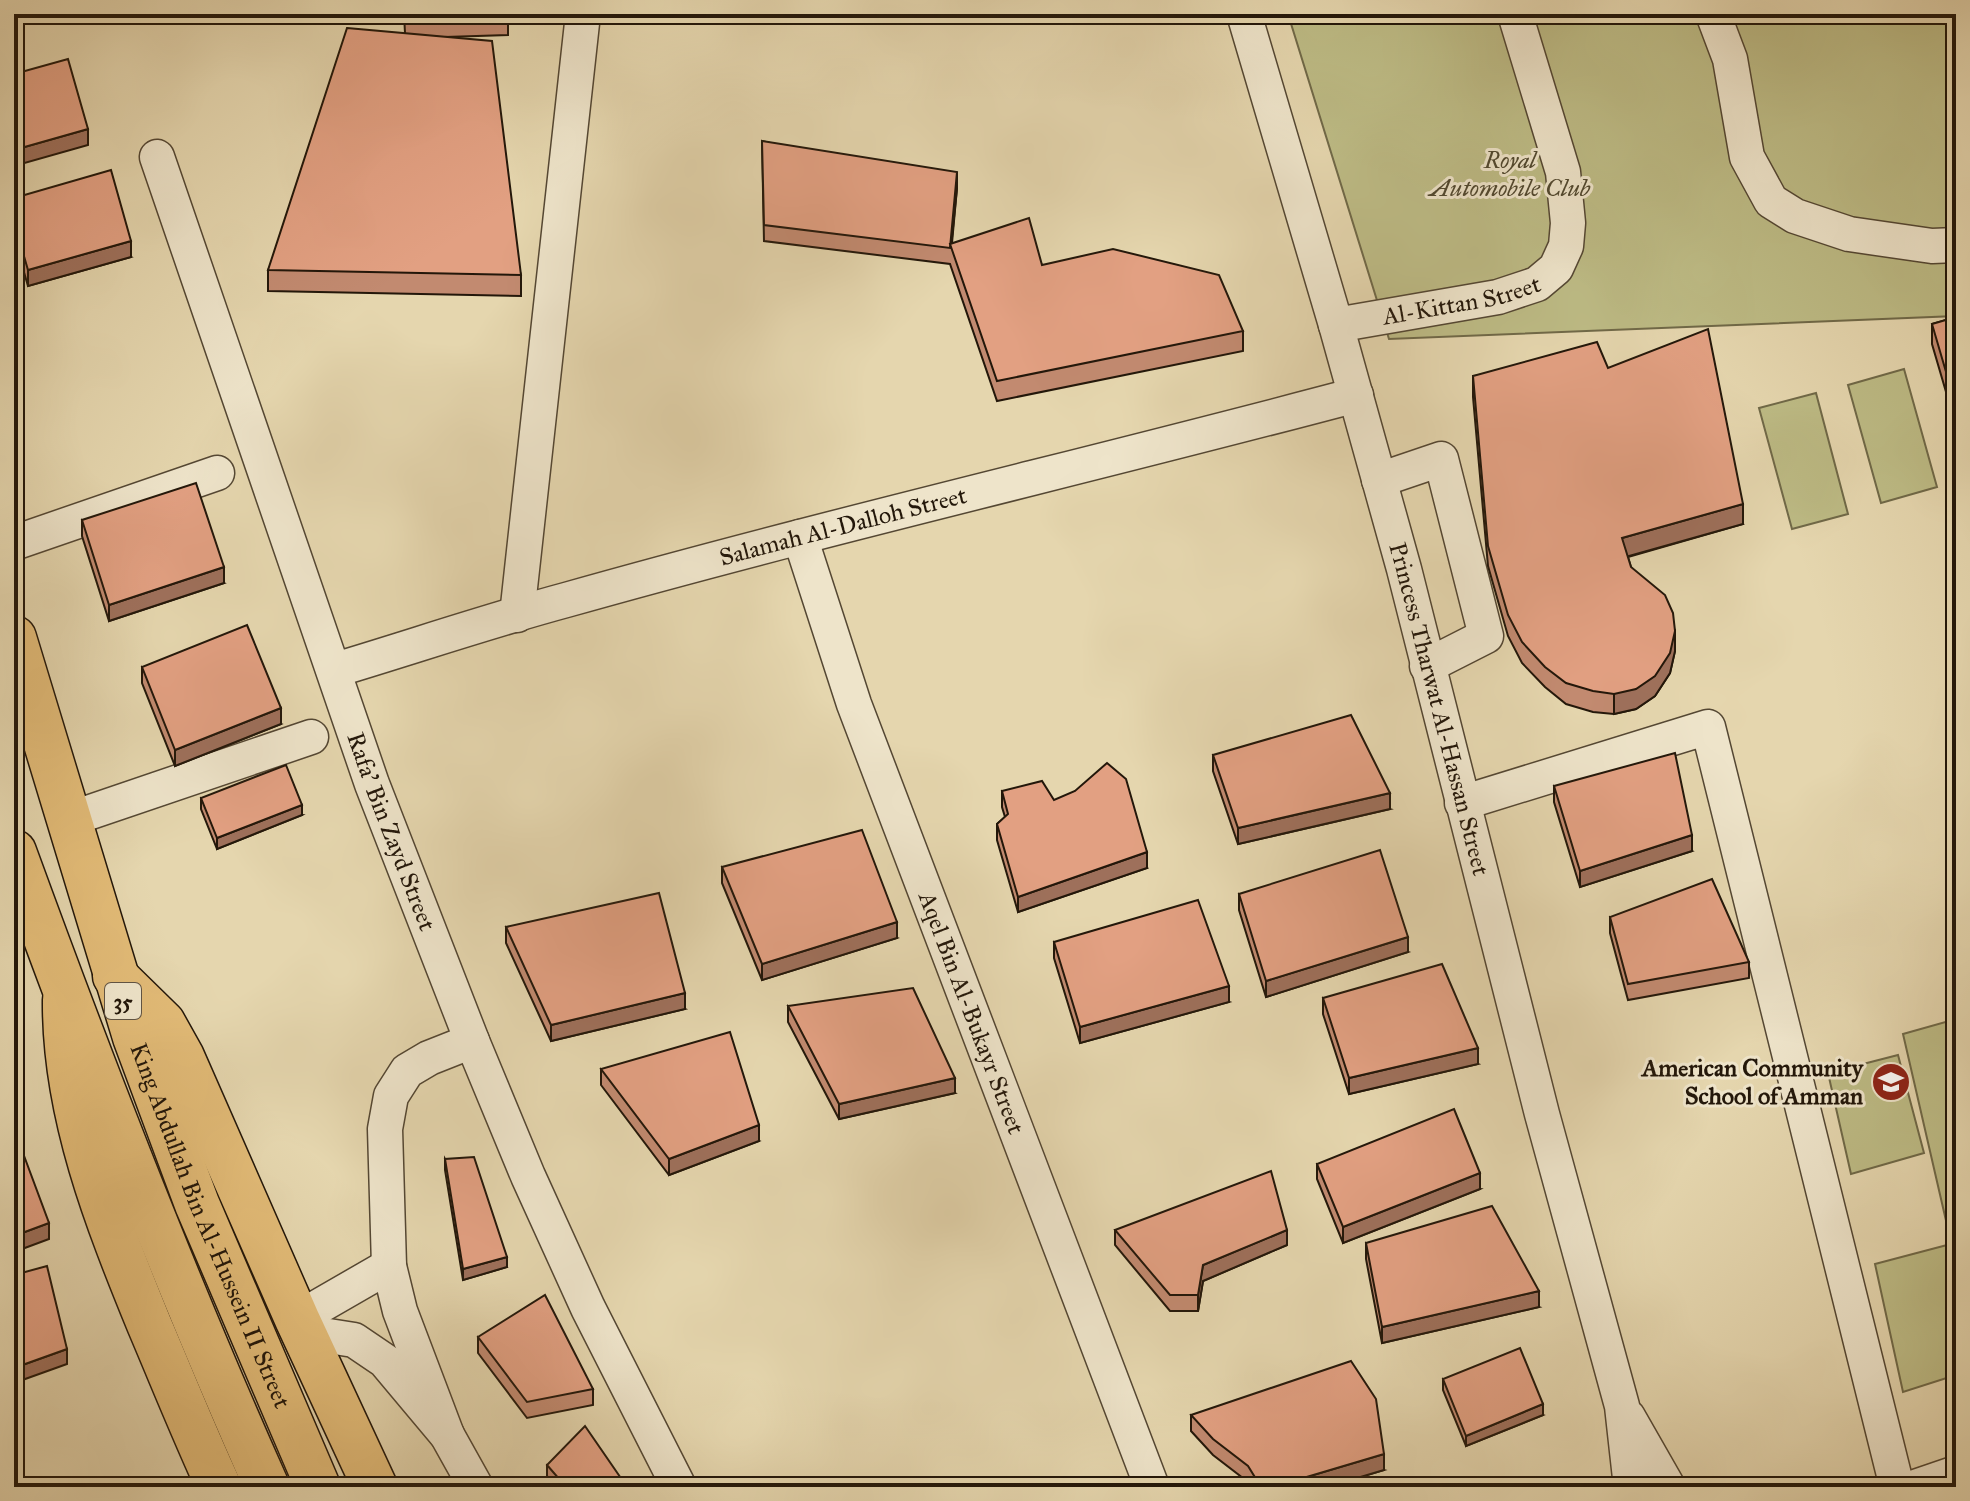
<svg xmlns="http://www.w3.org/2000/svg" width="1970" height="1501" font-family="'IM FELL Great Primer',serif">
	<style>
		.green { fill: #bdbb85; stroke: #706948; stroke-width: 2 }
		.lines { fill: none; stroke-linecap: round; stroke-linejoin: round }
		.minor-casing { stroke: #544733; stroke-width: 37 }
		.major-casing { stroke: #23170a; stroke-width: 47 }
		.highway-casing { stroke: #23170a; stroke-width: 47 }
		.minor { stroke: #eee4ca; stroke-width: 34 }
		.major { stroke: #e2bb77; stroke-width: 44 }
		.highway { stroke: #e2bb77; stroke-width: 44 }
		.wall { fill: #c28a70; stroke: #23170a; stroke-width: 2 }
		.shaded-wall { fill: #9e705b; stroke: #23170a; stroke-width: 2 }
		.building { fill: #e2a082; stroke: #23170a; stroke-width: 2 }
		.labels { text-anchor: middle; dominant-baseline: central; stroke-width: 6; stroke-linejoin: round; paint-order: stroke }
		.shield { fill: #eee4ca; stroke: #605444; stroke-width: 2 }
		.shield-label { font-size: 22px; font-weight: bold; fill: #23170a }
		.park-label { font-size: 24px; font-style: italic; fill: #51482f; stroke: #eee4ca }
		.street-label { font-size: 24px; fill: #23170a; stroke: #eee4ca }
		.poi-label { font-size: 24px; font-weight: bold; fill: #23170a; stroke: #eee4ca; text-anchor: end }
	</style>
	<rect width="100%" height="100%" fill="#e5d6ae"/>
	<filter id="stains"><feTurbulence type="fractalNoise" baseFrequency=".0025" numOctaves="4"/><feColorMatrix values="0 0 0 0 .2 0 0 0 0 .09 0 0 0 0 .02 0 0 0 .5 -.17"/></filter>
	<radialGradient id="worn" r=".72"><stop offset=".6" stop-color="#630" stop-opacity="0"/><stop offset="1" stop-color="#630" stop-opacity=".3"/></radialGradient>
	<g class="green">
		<polygon points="1288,14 1956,14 1956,316 1389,339"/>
		<polygon points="1904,369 1937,487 1881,503 1848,385"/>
		<polygon points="1816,393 1848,514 1792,529 1759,408"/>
		<polygon points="1956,1019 1956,1264 1903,1034"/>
		<polygon points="1898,1055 1924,1153 1851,1174 1828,1073"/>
		<polygon points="1947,1245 1956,1286 1956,1375 1903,1392 1875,1264"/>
	</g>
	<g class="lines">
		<g class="minor-casing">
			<g id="minor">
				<path id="s1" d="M 1244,14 L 1336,325 L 1404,569 L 1542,1114 L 1622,1406 L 1631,1487"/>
				<polyline points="1713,14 1730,59 1747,157 1771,201 1795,216 1849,234 1932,246 1956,245"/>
				<path id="s2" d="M 157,157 L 372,784 L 472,1041 L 528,1176 L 588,1308 L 679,1487"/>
				<path id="s3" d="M 1336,325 L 1498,297 L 1537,284 L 1556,268 L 1566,246 L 1568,223 L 1563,172 L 1515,14"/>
				<polyline points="1379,480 1441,459 1486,636 1427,666"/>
				<path id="s4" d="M 800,537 L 854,704 L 1152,1487"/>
				<polyline points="14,543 217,473"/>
				<polyline points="517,615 583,14"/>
				<path id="s5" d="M 335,670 C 412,647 488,621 566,600 C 828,526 1093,465 1356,395"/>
				<polyline points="1462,803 1708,727 1897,1487"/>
				<polyline points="70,819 311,737"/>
				<polyline points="297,1319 389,1266"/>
				<polyline points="303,1332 354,1340 385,1361 447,1435 476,1487"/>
				<polyline points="1628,1417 1668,1487"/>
				<polyline points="447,1435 400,1311 389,1266 385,1129 391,1096 407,1071 429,1058 472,1041"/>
				<polyline points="1915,1487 1956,1473"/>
			</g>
		</g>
		<g class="major-casing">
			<g id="major">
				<polyline points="115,976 163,1023 182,1057 297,1319 375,1487"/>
				<path d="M 65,1000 C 64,1113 107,1221 149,1324 C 172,1378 194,1433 219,1487"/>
			</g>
		</g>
		<g class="highway-casing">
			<g id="highway">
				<path id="s6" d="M 14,638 L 135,1037 L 197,1204 L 318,1487"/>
				<path d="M 14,852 C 92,1066 174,1279 267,1487"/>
			</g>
		</g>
		<use href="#minor" class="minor"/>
		<use href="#major" class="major"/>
		<use href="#highway" class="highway"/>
	</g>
	<g class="wall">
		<polygon points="404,14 508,14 508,35 446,37 521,275 521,296 268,291 268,270 405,33"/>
		<polygon points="762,141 957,188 952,243 1042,265 1243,331 1243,351 997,401 950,264 764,241"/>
		<polygon points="14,198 131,257 28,286 14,238"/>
		<polygon points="1956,317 1956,426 1932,344 1932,324"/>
		<polygon points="1608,368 1743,524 1628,557 1631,567 1675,651 1670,673 1655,696 1636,709 1614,714 1593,712 1566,704 1545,687 1522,663 1508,636 1488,566 1473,397 1473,376"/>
		<polygon points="82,520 224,583 109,621 82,536"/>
		<polygon points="142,667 281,724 175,766 142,683"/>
		<polygon points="1213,755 1390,809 1238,844 1213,771"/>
		<polygon points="1554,786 1692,851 1580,887 1554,802"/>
		<polygon points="1002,791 1054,800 1147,868 1018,912 997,840 997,824 1005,817 1002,807"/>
		<polygon points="201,798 302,815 217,849 201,809"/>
		<polygon points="722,867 897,938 762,980 722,883"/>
		<polygon points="1239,894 1408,952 1266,997 1239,910"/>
		<polygon points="1610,917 1749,962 1749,978 1628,1000 1610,933"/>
		<polygon points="506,927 685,1009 551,1041 506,943"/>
		<polygon points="1054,942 1229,1002 1080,1043 1054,958"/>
		<polygon points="1323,998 1478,1064 1349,1094 1323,1014"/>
		<polygon points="788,1006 955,1093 839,1119 788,1022"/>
		<polygon points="601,1069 759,1141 669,1175 601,1085"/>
		<polygon points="445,1159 507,1267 463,1280 445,1170"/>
		<polygon points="1317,1164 1480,1189 1343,1243 1317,1179"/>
		<polygon points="1115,1230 1287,1245 1203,1281 1198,1311 1170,1311 1115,1245"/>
		<polygon points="1366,1243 1539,1307 1382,1343 1366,1259"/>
		<polygon points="478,1337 593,1389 593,1405 527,1418 478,1353"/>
		<polygon points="1443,1379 1543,1415 1466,1446 1443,1390"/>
		<polygon points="1191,1415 1384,1470 1327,1487 1251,1487 1248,1482 1213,1455 1191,1431"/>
		<polygon points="547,1465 627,1487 556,1487 547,1476"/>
	</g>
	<g class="shaded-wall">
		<polygon points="88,129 88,145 14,166 14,150"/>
		<polygon points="957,172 957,188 951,248 950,245"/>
		<polygon points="131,241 131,257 28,286 28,270"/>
		<polygon points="1743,504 1743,524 1622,558 1622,538"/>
		<polygon points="224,567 224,583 109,621 109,605"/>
		<polygon points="1675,631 1675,651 1670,673 1655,696 1636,709 1614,714 1614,694"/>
		<polygon points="281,708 281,724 175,766 175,750"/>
		<polygon points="1390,793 1390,809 1238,844 1238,828"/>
		<polygon points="302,805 302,815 217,849 217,838"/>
		<polygon points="1692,835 1692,851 1580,887 1580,871"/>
		<polygon points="1147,852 1147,868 1018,912 1018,897"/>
		<polygon points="897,922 897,938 762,980 762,964"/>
		<polygon points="1408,937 1408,952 1266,997 1266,981"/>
		<polygon points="1229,986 1229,1002 1080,1043 1080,1027"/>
		<polygon points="685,993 685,1009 551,1041 551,1025"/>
		<polygon points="1478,1048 1478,1064 1349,1094 1349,1078"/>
		<polygon points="955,1078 955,1093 839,1119 839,1104"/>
		<polygon points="759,1125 759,1141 669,1175 669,1159"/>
		<polygon points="1480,1173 1480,1189 1343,1243 1343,1227"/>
		<polygon points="49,1223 49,1239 14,1252 14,1236"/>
		<polygon points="1287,1230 1287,1245 1203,1281 1198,1311 1198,1295 1203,1265"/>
		<polygon points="507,1257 507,1267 463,1280 463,1269"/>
		<polygon points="1539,1291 1539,1307 1382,1343 1382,1327"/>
		<polygon points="67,1349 67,1364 14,1383 14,1368"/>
		<polygon points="1543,1404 1543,1415 1466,1446 1466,1436"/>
		<polygon points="1384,1454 1384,1470 1327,1487 1273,1487"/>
	</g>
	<g class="building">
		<polygon points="405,14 508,14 508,19 405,22"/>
		<polygon points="347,28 492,41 521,275 268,270"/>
		<polygon points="68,59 88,129 14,150 14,74"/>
		<polygon points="762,141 957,172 950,248 764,225"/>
		<polygon points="111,170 131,241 28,270 14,222 14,198"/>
		<polygon points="1029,218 1042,265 1113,249 1219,275 1243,331 997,381 950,244"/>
		<polygon points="1956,317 1956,406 1932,324"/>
		<polygon points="1708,329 1743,504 1622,538 1631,567 1665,595 1673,613 1675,631 1670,653 1655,676 1636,689 1614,694 1593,691 1566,683 1545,667 1522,642 1508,615 1488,546 1473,376 1597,342 1608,368"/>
		<polygon points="196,483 224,567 109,605 82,520"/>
		<polygon points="247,625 281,708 175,750 142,667"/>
		<polygon points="1351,715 1390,793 1238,828 1213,755"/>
		<polygon points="1675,753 1692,835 1580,871 1554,786"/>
		<polygon points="1107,763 1126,779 1147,852 1018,897 997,824 1008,814 1002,791 1042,781 1054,800 1075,791"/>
		<polygon points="286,765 302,805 217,838 201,798"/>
		<polygon points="862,830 897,922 762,964 722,867"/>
		<polygon points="1380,850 1408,937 1266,981 1239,894"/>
		<polygon points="1712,879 1749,962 1628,984 1610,917"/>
		<polygon points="659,893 685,993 551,1025 506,927"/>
		<polygon points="1198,900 1229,986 1080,1027 1054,942"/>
		<polygon points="1442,964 1478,1048 1349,1078 1323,998"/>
		<polygon points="913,988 955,1078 839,1104 788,1006"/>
		<polygon points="730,1032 759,1125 669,1159 601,1069"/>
		<polygon points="1454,1109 1480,1173 1343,1227 1317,1164"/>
		<polygon points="20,1145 49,1223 14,1236 14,1147"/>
		<polygon points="474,1157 507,1257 463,1269 445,1159"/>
		<polygon points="1271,1171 1287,1230 1203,1265 1198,1295 1170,1295 1115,1230"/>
		<polygon points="1492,1206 1539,1291 1382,1327 1366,1243"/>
		<polygon points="47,1266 67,1349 14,1368 14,1275"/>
		<polygon points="545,1295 593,1389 527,1402 478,1337"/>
		<polygon points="1520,1348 1543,1404 1466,1436 1443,1379"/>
		<polygon points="1351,1361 1376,1399 1384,1454 1273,1487 1261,1487 1248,1466 1213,1439 1191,1415"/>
		<polygon points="585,1426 627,1487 566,1487 547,1465"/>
	</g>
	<defs>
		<g id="school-disc" transform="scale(2)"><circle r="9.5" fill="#8f2418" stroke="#eee4ca"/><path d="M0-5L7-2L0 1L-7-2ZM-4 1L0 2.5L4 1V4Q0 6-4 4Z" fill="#fff"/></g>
	</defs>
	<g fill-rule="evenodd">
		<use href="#school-disc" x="1891" y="1082"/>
	</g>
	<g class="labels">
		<rect class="shield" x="105" y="983" width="36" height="36" rx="6"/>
		<g class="shield-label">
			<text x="123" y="1001">35</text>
		</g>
		<g class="park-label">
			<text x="1510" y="160">Royal<tspan x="1510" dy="28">Automobile Club</tspan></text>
		</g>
		<g class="street-label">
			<text stroke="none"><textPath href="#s3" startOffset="128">Al-Kittan Street</textPath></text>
			<text stroke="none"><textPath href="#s5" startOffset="528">Salamah Al-Dalloh Street</textPath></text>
			<text stroke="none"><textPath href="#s1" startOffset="722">Princess Tharwat Al-Hassan Street</textPath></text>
			<text stroke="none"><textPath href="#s2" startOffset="714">Rafa' Bin Zayd Street</textPath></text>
			<text stroke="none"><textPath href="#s4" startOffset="506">Aqel Bin Al-Bukayr Street</textPath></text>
			<text stroke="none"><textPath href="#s6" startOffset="620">King Abdullah Bin Al-Hussein II Street</textPath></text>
		</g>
		<g class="poi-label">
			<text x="1863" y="1068">American Community<tspan x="1863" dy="28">School of Amman</tspan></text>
		</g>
	</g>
	<rect width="1970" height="1501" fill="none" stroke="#e5d6ae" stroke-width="48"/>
	<rect x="16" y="16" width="1938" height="1469" fill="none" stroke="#23170a" stroke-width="4"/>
	<rect x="24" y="24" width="1922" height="1453" fill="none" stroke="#23170a" stroke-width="2"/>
	<rect width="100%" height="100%" filter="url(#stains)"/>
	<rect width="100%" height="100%" fill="url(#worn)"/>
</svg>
